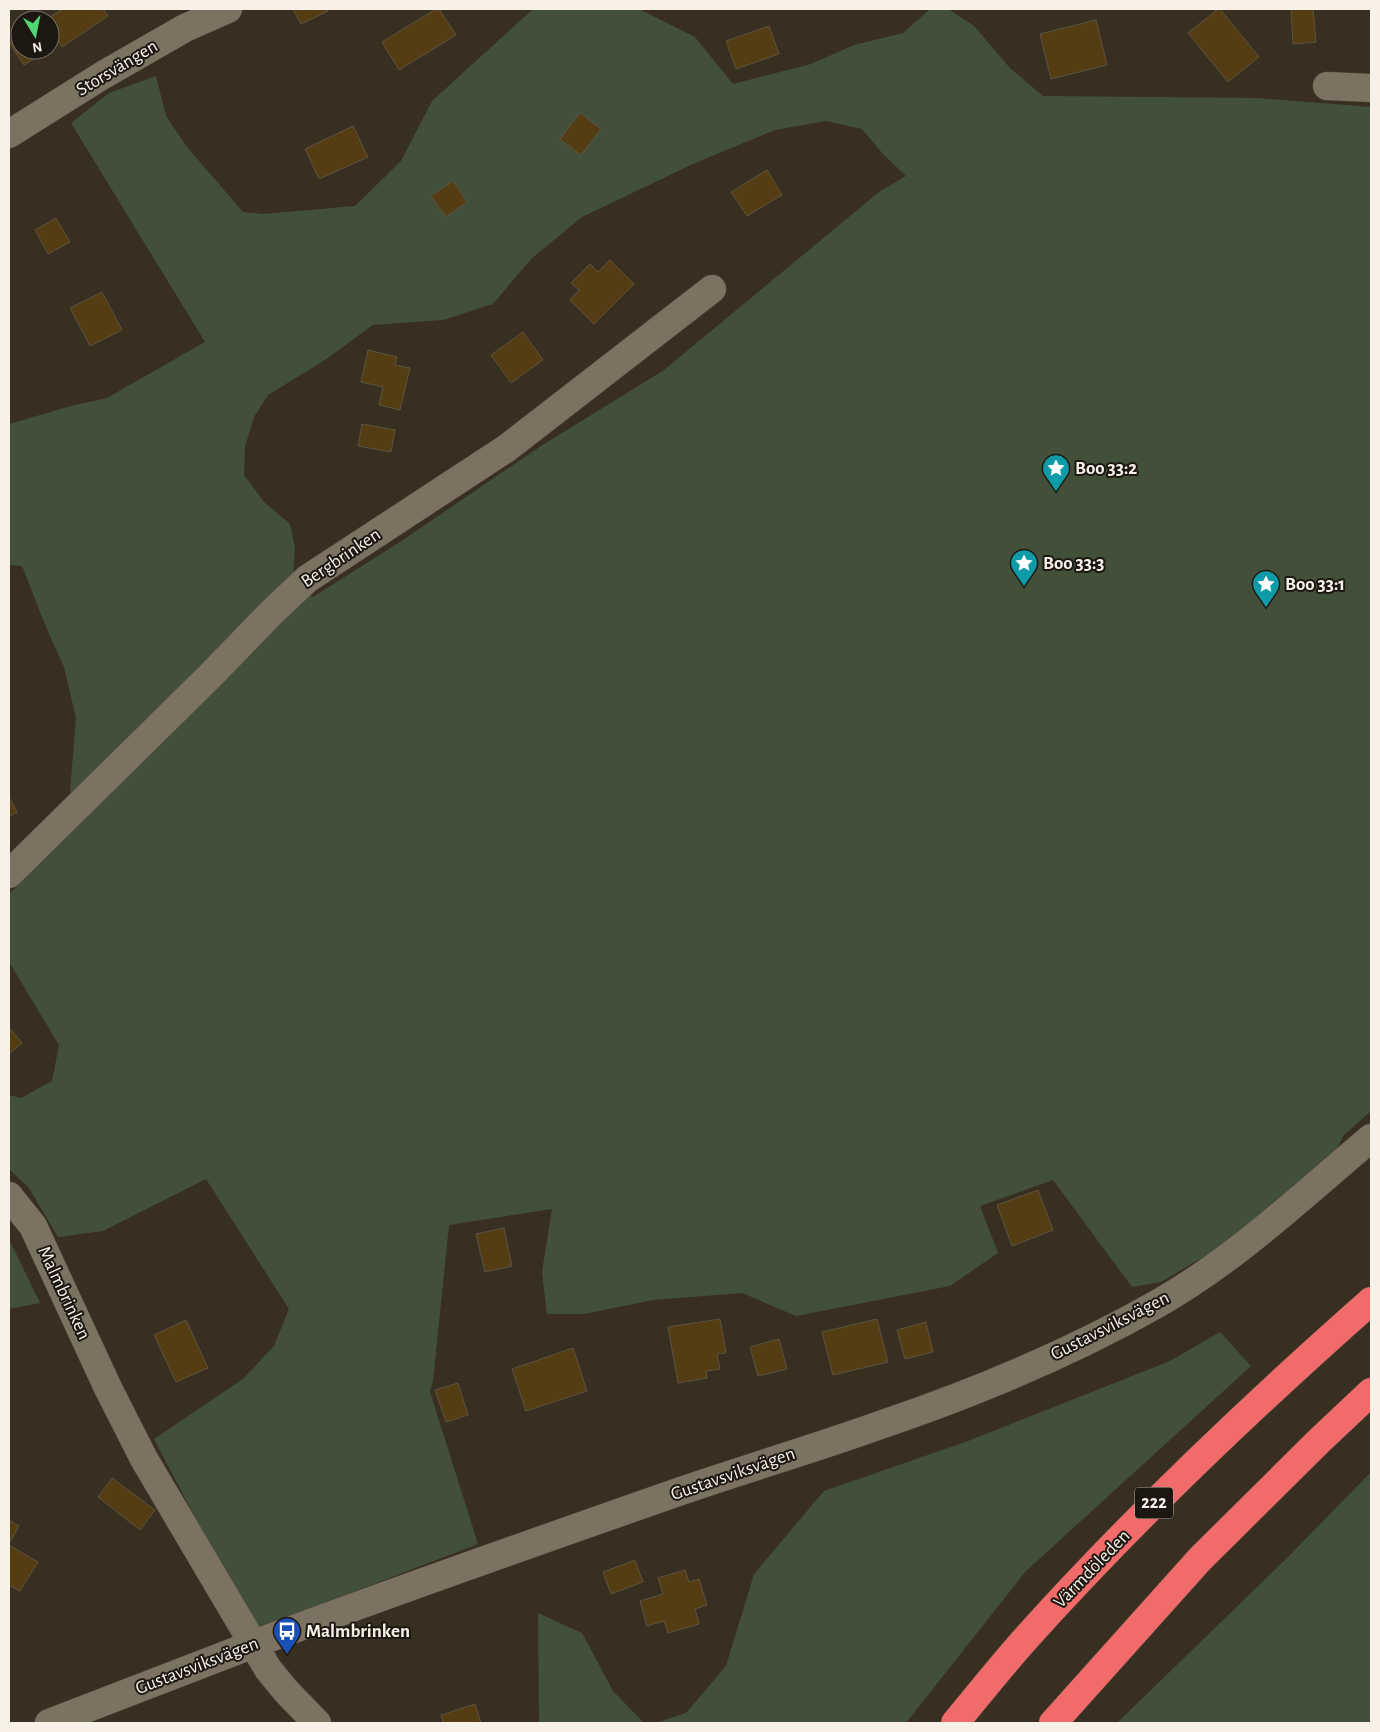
<svg xmlns="http://www.w3.org/2000/svg" width="1380" height="1732" font-family="'Alegreya Sans',sans-serif">
	<style>
		.green { fill: #435039; fill-rule: evenodd }
		.building { fill: #543d13; stroke: #5d5343 }
		.lines { fill: none; stroke-linecap: round; stroke-linejoin: round }
		.minor-casing { stroke: #534b3f; stroke-width: 29 }
		.highway-casing { stroke: #534b3f; stroke-width: 29 }
		.minor { stroke: #7c7261; stroke-width: 28 }
		.highway { stroke: #f06b69; stroke-width: 28 }
		.labels { text-anchor: middle; dominant-baseline: central; stroke-width: 4; stroke-linejoin: round; paint-order: stroke }
		.shield { fill: #1c1811; stroke: #b5b0a8; stroke-width: 1 }
		.shield-label { font-size: 18px; font-weight: bold; fill: #f7f1e8 }
		.street-label { font-size: 19px; fill: #f7f1e8; stroke: #1c1811 }
		.poi-label { font-size: 19px; font-weight: bold; fill: #f7f1e8; stroke: #1c1811; text-anchor: start }
	</style>
	<rect width="100%" height="100%" fill="#382f20"/>
	<g class="green">
		<path d="M 533,9 L 639,9 L 695,37 L 733,84 L 811,64 L 854,45 L 903,33 L 930,9 L 948,9 L 974,26 L 1010,68 L 1043,96 L 1256,98 L 1371,107 L 1371,1111 L 1344,1135 L 1331,1159 L 1215,1250 L 1161,1282 L 1132,1287 L 1053,1180 L 980,1206 L 998,1253 L 950,1286 L 796,1316 L 742,1293 L 653,1300 L 584,1314 L 547,1314 L 542,1272 L 552,1209 L 449,1225 L 433,1381 L 430,1392 L 478,1544 L 254,1630 L 154,1439 L 243,1379 L 274,1346 L 289,1309 L 206,1179 L 103,1231 L 58,1237 L 29,1188 L 9,1169 L 9,1095 L 21,1098 L 52,1081 L 59,1045 L 9,962 L 9,894 L 81,823 L 70,791 L 76,718 L 64,667 L 46,627 L 22,566 L 9,565 L 9,424 L 71,406 L 107,398 L 205,342 L 71,123 L 109,93 L 156,76 L 166,116 L 187,147 L 243,212 L 263,214 L 355,206 L 401,161 L 432,101 ZM 826,121 L 862,129 L 883,154 L 906,176 L 879,192 L 664,370 L 541,446 L 400,542 L 313,597 L 293,578 L 295,548 L 290,524 L 264,502 L 244,475 L 245,446 L 254,417 L 268,395 L 325,360 L 373,325 L 443,320 L 493,304 L 532,258 L 582,217 L 695,163 L 775,130 Z"/>
		<polygon points="9,1239 40,1303 9,1309"/>
		<polygon points="1220,1332 1251,1366 1025,1572 906,1723 656,1723 686,1713 726,1666 754,1574 824,1491 968,1441 1170,1361"/>
		<polygon points="1371,1472 1371,1723 1117,1723 1288,1557"/>
		<polygon points="538,1613 582,1633 613,1691 644,1723 539,1723"/>
	</g>
	<g class="building">
		<polygon points="63,9 103,9 108,16 62,47 50,29 50,20 45,20"/>
		<polygon points="293,9 326,9 328,11 301,24"/>
		<polygon points="436,9 439,9 456,35 399,70 382,42"/>
		<polygon points="1218,9 1220,9 1259,57 1228,82 1188,33"/>
		<polygon points="1291,9 1313,9 1316,42 1293,44"/>
		<polygon points="1096,20 1107,65 1051,79 1040,34"/>
		<polygon points="769,26 779,54 736,69 726,41"/>
		<polygon points="20,36 20,50 37,50 40,55 24,65 9,43"/>
		<polygon points="580,113 601,129 581,155 560,139"/>
		<polygon points="353,126 368,157 319,179 305,149"/>
		<polygon points="767,170 782,195 747,216 731,192"/>
		<polygon points="453,181 467,202 446,217 431,196"/>
		<polygon points="56,218 70,242 48,254 35,230"/>
		<polygon points="610,260 634,284 594,324 570,300 579,290 571,283 590,264 598,272"/>
		<polygon points="102,292 122,330 90,346 70,308"/>
		<polygon points="523,332 543,360 511,383 491,355"/>
		<polygon points="368,350 397,357 395,365 410,368 400,410 379,405 383,387 361,382"/>
		<polygon points="362,424 395,430 391,452 358,446"/>
		<polygon points="9,797 17,812 9,817"/>
		<polygon points="9,1027 22,1043 9,1054"/>
		<polygon points="1038,1190 1053,1230 1012,1246 997,1205"/>
		<polygon points="504,1228 512,1266 485,1272 476,1234"/>
		<polygon points="720,1319 726,1353 717,1354 720,1369 706,1371 707,1378 678,1383 668,1327"/>
		<polygon points="877,1319 888,1362 833,1375 822,1332"/>
		<polygon points="186,1320 208,1368 176,1382 154,1335"/>
		<polygon points="926,1322 933,1352 905,1359 897,1330"/>
		<polygon points="779,1339 787,1369 758,1376 750,1347"/>
		<polygon points="573,1348 587,1391 526,1411 512,1369"/>
		<polygon points="458,1383 468,1415 446,1422 435,1390"/>
		<polygon points="112,1478 155,1510 140,1530 98,1497"/>
		<polygon points="9,1520 19,1526 9,1544"/>
		<polygon points="9,1545 38,1562 20,1591 9,1585"/>
		<polygon points="635,1560 643,1582 611,1594 603,1572"/>
		<polygon points="685,1570 689,1582 699,1579 707,1605 695,1609 699,1624 668,1633 664,1621 647,1626 640,1601 663,1594 658,1578"/>
		<polygon points="475,1704 481,1723 443,1723 441,1715"/>
	</g>
	<g class="lines">
		<g class="minor-casing">
			<g id="minor">
				<polyline points="1327,86 1371,88"/>
				<polyline points="9,134 103,75 185,28 228,9"/>
				<polyline points="9,874 212,674 271,613 307,579 507,448 712,289"/>
				<polyline points="9,1196 33,1226 108,1388 144,1459 268,1669 286,1691 317,1723"/>
				<path d="M 49,1723 C 117,1697 185,1670 254,1644 C 395,1591 538,1541 681,1491 C 748,1468 816,1448 883,1424 C 974,1393 1074,1351 1157,1304 C 1236,1259 1302,1196 1371,1138"/>
			</g>
		</g>
		<g class="highway-casing">
			<g id="highway">
				<path d="M 955,1723 C 979,1694 1002,1665 1028,1636 C 1135,1517 1251,1407 1371,1301"/>
				<polyline points="1053,1723 1200,1559 1319,1441 1371,1392"/>
			</g>
		</g>
		<use href="#minor" class="minor"/>
		<use href="#highway" class="highway"/>
	</g>
	<defs>
		<g id="sight-pin" transform="scale(1.4375)"><path d="M0 17L-7.5 6A9.5 9.5 0 1 1 7.5 6Z" fill="#0f9aa8" stroke="#1c1811"/><path d="M0-6L1.8-2.2L6-1.7L2.9 1.2L3.7 5.4L0 3.3L-3.7 5.4L-2.9 1.2L-6-1.7L-1.8-2.2Z" fill="#fff"/></g>
		<g id="bus-pin" transform="scale(1.4375)"><path d="M0 17L-7.5 6A9.5 9.5 0 1 1 7.5 6Z" fill="#1a4fb4" stroke="#1c1811"/><path d="M-5-6H5V4H4V6H2V4H-2V6H-4V4H-5ZM-3.5-4V0h7V-4ZM-3.5 1.2v1.5H-2V1.2ZM2 1.2v1.5H3.5V1.2Z" fill="#fff"/></g>
	</defs>
	<g fill-rule="evenodd">
		<use href="#sight-pin" x="1056" y="468"/>
		<use href="#sight-pin" x="1024" y="563"/>
		<use href="#sight-pin" x="1266" y="584"/>
		<use href="#bus-pin" x="287" y="1631"/>
	</g>
	<g class="labels">
		<rect class="shield" x="1135" y="1487.5" width="38" height="31" rx="4"/>
		<g class="shield-label">
			<text x="1154" y="1503">222</text>
		</g>
		<g class="street-label">
			<text transform="translate(117 68) rotate(-31)">Storsvängen</text>
			<text transform="translate(341 558) rotate(-34)">Bergbrinken</text>
			<text transform="translate(64 1293) rotate(65)">Malmbrinken</text>
			<text transform="translate(1110 1326) rotate(-27)">Gustavsviksvägen</text>
			<text transform="translate(733 1474) rotate(-19)">Gustavsviksvägen</text>
			<text transform="translate(1092 1569) rotate(-46)">Värmdöleden</text>
			<text transform="translate(197 1666) rotate(-21)">Gustavsviksvägen</text>
		</g>
		<g class="poi-label">
			<text x="1075" y="468">Boo 33:2</text>
			<text x="1043" y="563">Boo 33:3</text>
			<text x="1285" y="584">Boo 33:1</text>
			<text x="306" y="1631">Malmbrinken</text>
		</g>
	</g>
	<rect width="1380" height="1732" fill="none" stroke="#f7f1e8" stroke-width="20"/>
	<g transform="translate(35 35) rotate(170)"><circle r="24" fill="#1c1811" stroke="#746f67"/>
	<path d="M0-4L9 19L0 12L-9 19Z" fill="#51d674"/>
	<text y="-8" font-size="14" font-weight="bold" text-anchor="middle" fill="#f7f1e8">N</text>
	</g>
</svg>
